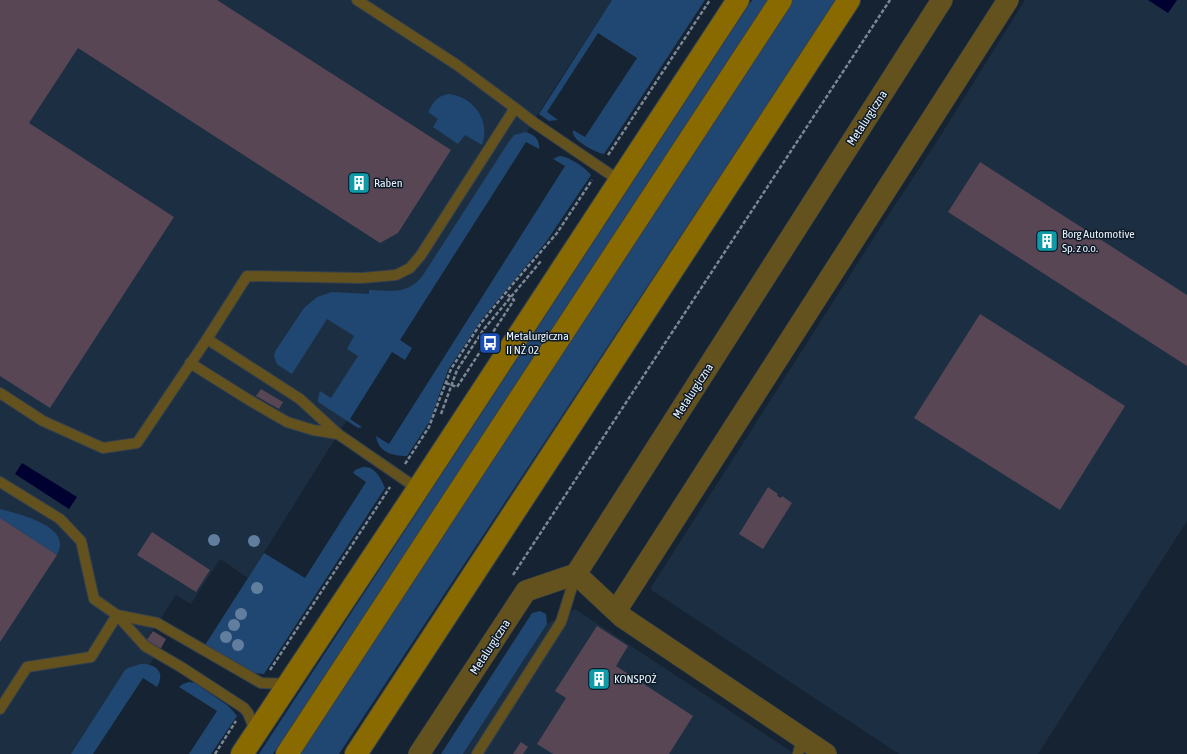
<svg xmlns="http://www.w3.org/2000/svg" width="1187" height="754" font-family="'Asap Condensed',sans-serif">
	<style>
		.built { fill: #1c2e42 }
		.green { fill: #204771 }
		.water { fill: #000031 }
		.building { fill: #584655 }
		.lines { fill: none; stroke-linecap: round; stroke-linejoin: round }
		.lane-casing { stroke: #34404e; stroke-width: 12 }
		.street-casing { stroke: #34404e; stroke-width: 22 }
		.secondary-casing { stroke: #34404e; stroke-width: 24 }
		.path { stroke: #7c8793; stroke-width: 2.5; stroke-dasharray: 4 2; stroke-linecap: butt }
		.lane { stroke: #63511e; stroke-width: 10 }
		.street { stroke: #63511e; stroke-width: 21 }
		.secondary { stroke: #886a01; stroke-width: 22 }
		.tree { fill: #627e9e }
		.labels { text-anchor: middle; dominant-baseline: central; stroke-width: 3; stroke-linejoin: round; paint-order: stroke }
		.street-label { font-size: 12px; fill: #e9f2fc; stroke: #0d1a28 }
		.poi-label { font-size: 12px; fill: #e9f2fc; stroke: #0d1a28; text-anchor: start }
	</style>
	<rect width="100%" height="100%" fill="#162332"/>
	<g class="built">
		<polygon points="0,0 612,0 559,81 248,578 220,559 191,604 176,595 145,642 159,650 92,754 0,754"/>
		<polygon points="1025,0 1187,0 1187,521 1038,754 899,754 650,589 889,214 932,149"/>
		<polygon points="575,609 795,754 463,754 547,624"/>
	</g>
	<g class="green">
		<path d="M 612,0 L 705,0 L 604,154 C 597,153 578,143 574,136 C 573,134 573,132 573,130 L 585,137 L 637,58 L 598,33 L 547,112 L 558,120 L 549,121 L 539,114 Z"/>
		<polygon points="752,0 769,0 458,475 273,754 259,754"/>
		<polygon points="791,0 836,0 339,754 298,754"/>
		<path d="M 449,94 C 474,97 491,121 482,145 L 465,135 L 458,144 L 433,127 L 438,119 L 428,112 C 434,102 436,96 449,94 Z"/>
		<path d="M 525,132 C 534,134 540,139 539,149 L 526,142 L 400,340 L 412,348 L 405,360 L 392,352 L 350,419 L 362,427 L 358,428 L 318,402 L 318,399 L 320,391 L 331,398 L 358,356 L 347,349 L 354,336 L 327,319 L 292,374 L 278,365 L 276,362 L 274,355 L 276,350 L 304,308 L 317,297 L 332,292 L 369,294 L 369,290 C 394,291 410,295 425,272 L 508,143 L 514,135 Z"/>
		<path d="M 559,156 C 568,156 585,167 591,175 L 546,242 L 482,319 L 448,370 L 430,421 L 407,456 C 392,456 378,452 376,436 L 389,444 L 565,166 L 553,159 Z"/>
		<path d="M 363,467 C 375,466 381,478 385,488 L 264,674 L 255,673 L 249,671 L 205,645 L 264,553 L 305,578 L 366,482 L 353,473 L 355,470 Z"/>
		<path d="M 0,509 C 18,514 74,526 57,555 L 0,518 Z"/>
		<polygon points="540,611 546,614 547,624 463,754 441,754 532,613"/>
		<path d="M 141,664 C 156,664 166,672 157,687 L 143,678 L 93,754 L 71,754 L 125,670 L 128,668 Z"/>
		<polygon points="189,682 195,683 227,705 233,711 237,716 211,754 189,754 217,711 179,687 183,684"/>
	</g>
	<g class="water">
		<polygon points="1148,0 1177,0 1168,13"/>
		<polygon points="22,463 77,497 69,509 15,474"/>
	</g>
	<g class="building">
		<polygon points="0,0 217,0 451,150 398,233 380,243 78,48 29,123 174,217 50,408 0,376"/>
		<polygon points="980,162 1187,295 1187,366 948,212"/>
		<polygon points="980,314 1125,406 1060,510 914,418"/>
		<polygon points="261,389 283,402 279,409 256,396"/>
		<polygon points="768,487 778,494 777,496 781,498 782,496 792,503 763,549 739,534"/>
		<polygon points="0,518 57,555 0,642"/>
		<polygon points="152,532 210,570 196,592 137,555"/>
		<polygon points="597,626 628,646 616,666 693,716 669,754 553,754 537,744 566,698 555,691"/>
		<polygon points="153,631 166,639 160,650 146,641"/>
		<polygon points="521,742 528,747 523,754 513,754"/>
	</g>
	<g class="lines">
		<g class="lane-casing">
			<g id="lane">
				<polyline points="515,108 533,122 620,181"/>
				<polyline points="207,339 300,399 338,434 418,489"/>
				<polyline points="190,363 249,400 287,422 313,430 338,434"/>
				<polyline points="0,393 43,421 103,448 137,443 207,339 247,276 362,278 396,275 410,268 421,255 515,108 457,65 357,0"/>
				<polyline points="0,482 60,519 81,541 94,599 117,615 145,646 181,667 244,708 248,713 256,733"/>
				<polyline points="117,615 157,623 261,683 288,684"/>
				<polyline points="0,709 27,667 91,657 117,615"/>
				<polyline points="477,754 561,622 576,574"/>
				<polyline points="798,754 802,738"/>
			</g>
		</g>
		<g class="street-casing">
			<g id="street">
				<polyline points="576,574 622,617 826,754"/>
				<polyline points="616,611 1008,0"/>
				<polyline points="419,754 526,591 576,574 942,0"/>
			</g>
		</g>
		<g class="secondary-casing">
			<g id="secondary">
				<polyline points="242,754 418,489 738,0"/>
				<polyline points="287,754 781,0"/>
				<polyline points="356,754 849,0"/>
			</g>
		</g>
		<g class="path">
			<polyline points="608,155 710,0"/>
			<polyline points="446,383 457,387 514,300 506,293"/>
			<polyline points="441,414 457,370 484,329 541,261"/>
			<polyline points="405,464 429,427 451,369 481,323 512,285 557,233 592,180"/>
			<polyline points="513,575 890,0"/>
			<polyline points="270,670 390,487"/>
			<polyline points="215,754 236,721"/>
		</g>
		<use href="#lane" class="lane"/>
		<use href="#street" class="street"/>
		<use href="#secondary" class="secondary"/>
	</g>
	<g class="tree">
		<circle cx="214" cy="540" r="6"/>
		<circle cx="254" cy="541" r="6"/>
		<circle cx="257" cy="588" r="6"/>
		<circle cx="241" cy="614" r="6"/>
		<circle cx="234" cy="625" r="6"/>
		<circle cx="226" cy="637" r="6"/>
		<circle cx="238" cy="645" r="6"/>
	</g>
	<defs>
		<g id="building-square" transform="scale(1.15)"><rect x="-9" y="-9" width="18" height="18" rx="4" fill="#0f9aa8" stroke="#0d1a28"/><path d="M-4-6H4V6H1V3H-1V6H-4ZM-2.5-4.3h1.7v1.8h-1.7ZM.8-4.3h1.7v1.8H.8ZM-2.5-1h1.7V.8h-1.7ZM.8-1h1.7V.8H.8Z" fill="#fff"/></g>
		<g id="bus-square" transform="scale(1.15)"><rect x="-9" y="-9" width="18" height="18" rx="4" fill="#1a4fb4" stroke="#0d1a28"/><path d="M-5-6H5V4H4V6H2V4H-2V6H-4V4H-5ZM-3.5-4V0h7V-4ZM-3.5 1.2v1.5H-2V1.2ZM2 1.2v1.5H3.5V1.2Z" fill="#fff"/></g>
	</defs>
	<g fill-rule="evenodd">
		<use href="#building-square" x="359" y="183"/>
		<use href="#building-square" x="1047" y="241"/>
		<use href="#bus-square" x="490" y="343"/>
		<use href="#building-square" x="599" y="679"/>
	</g>
	<g class="labels">
		<g class="street-label">
			<text transform="translate(867 118) rotate(-57)">Metalurgiczna</text>
			<text transform="translate(693 391) rotate(-57)">Metalurgiczna</text>
			<text transform="translate(490 647) rotate(-57)">Metalurgiczna</text>
		</g>
		<g class="poi-label">
			<text x="374" y="183">Raben</text>
			<text x="1062" y="234">Borg Automotive<tspan x="1062" dy="14">Sp. z o.o.</tspan></text>
			<text x="506" y="336">Metalurgiczna<tspan x="506" dy="14">II NŻ 02</tspan></text>
			<text x="614" y="679">KONSPOŻ</text>
		</g>
	</g>
</svg>
